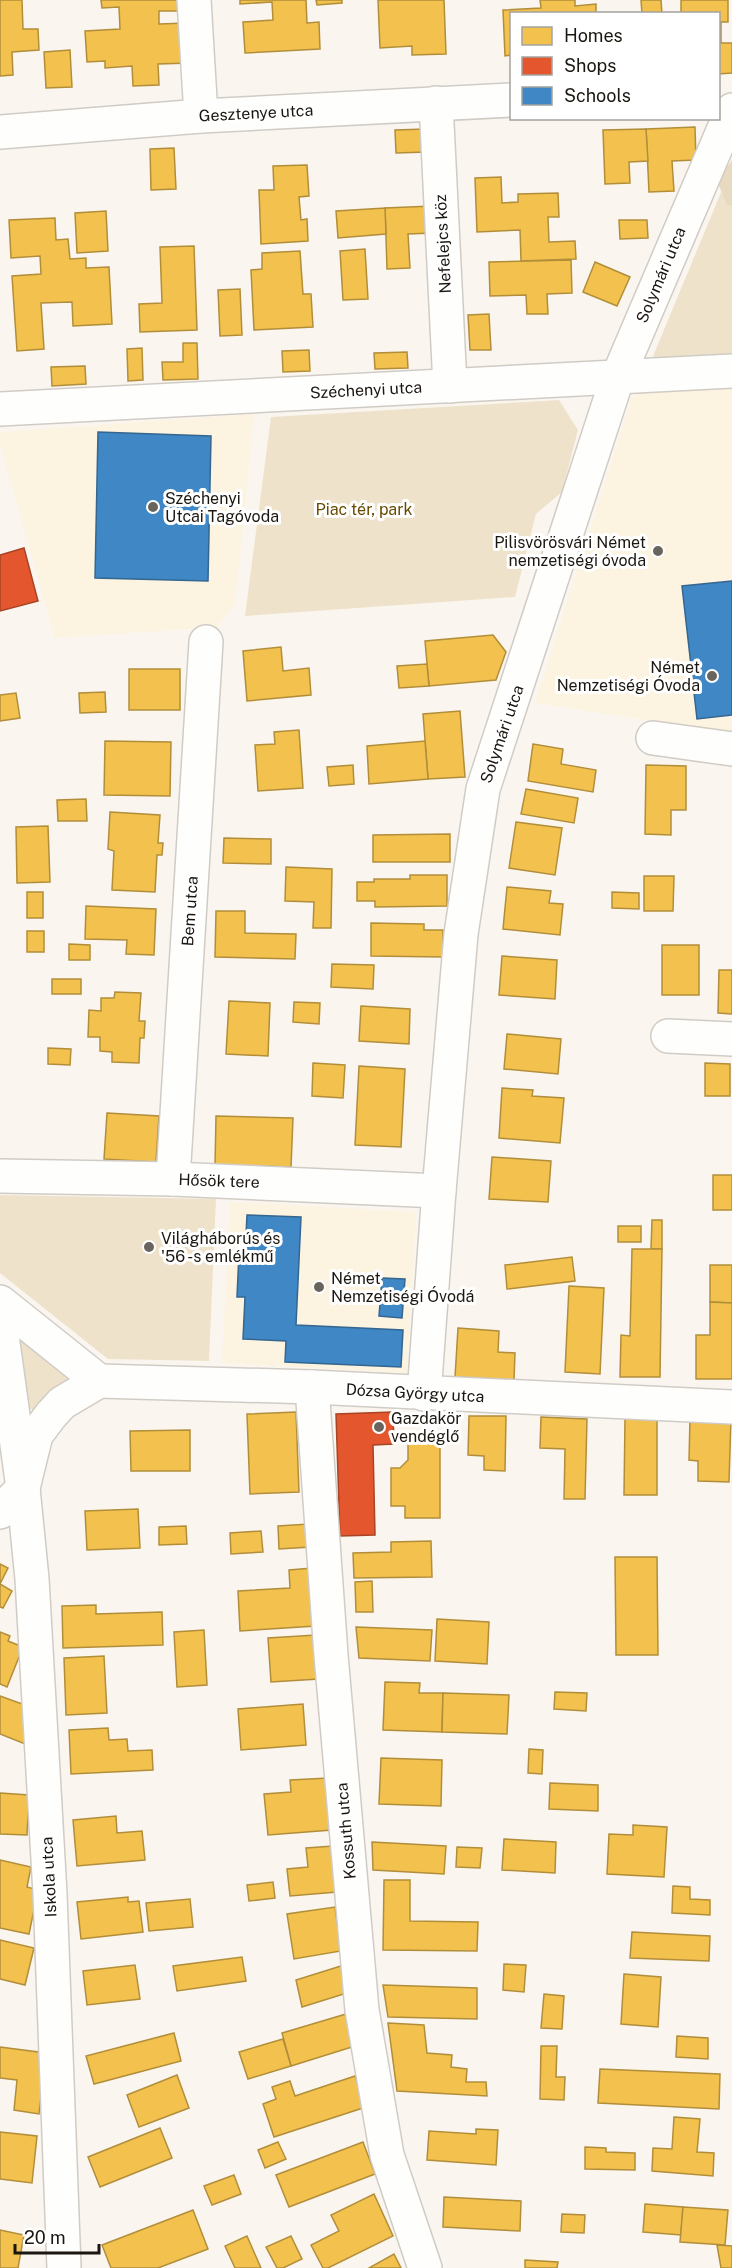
<svg xmlns="http://www.w3.org/2000/svg" width="732" height="2268" font-family="'Public Sans',sans-serif">
	<style>
		.built { fill: #fcf3e0 }
		.green { fill: #eee2cb }
		.forest { fill: #e8dac0 }
		.homes { fill: #f2c14e; stroke: #b28e3b; stroke-width: 1.5 }
		.shops { fill: #e4572e; stroke: #a84425; stroke-width: 1.5 }
		.schools { fill: #3f88c5; stroke: #34668f; stroke-width: 1.5 }
		.lines { fill: none; stroke-linecap: round; stroke-linejoin: round }
		.minor-casing { stroke: #d0ccc5; stroke-width: 36 }
		.minor { stroke: #fefefd; stroke-width: 33 }
		.poi-dot { fill: #69655e; stroke: #fff; stroke-width: 2 }
		.labels { text-anchor: middle; dominant-baseline: central; stroke-width: 6; stroke-linejoin: round; paint-order: stroke }
		.street-label { font-size: 16px; fill: #1b1710; stroke: #fff }
		.poi-label { font-size: 16px; fill: #1b1710; stroke: #fff; text-anchor: start }
		.park-label { font-size: 16px; fill: #684b00; stroke: #fff }
	</style>
	<rect width="100%" height="100%" fill="#faf6ef"/>
	<g class="built">
		<polygon points="732,387 732,733 535,703 632,398 643,391"/>
		<polygon points="254,414 235,604 217,627 55,638 0,444 0,432"/>
		<polygon points="230,1202 416,1212 407,1373 222,1363"/>
	</g>
	<g class="green">
		<polygon points="732,166 732,354 651,361"/>
		<polygon points="559,400 578,430 562,492 536,514 515,597 245,616 271,417"/>
		<polygon points="0,1195 216,1199 209,1361 108,1359 0,1273"/>
		<polygon points="21,1340 26,1341 68,1377 67,1383 49,1394 33,1410 27,1407 17,1345"/>
	</g>
	<polygon class="forest" points="732,160 732,205 727,205 717,181"/>
	<g class="homes">
		<polygon points="0,0 22,0 23,29 38,29 39,50 12,52 13,75 0,76"/>
		<polygon points="101,0 178,0 178,11 159,11 159,24 187,23 190,63 158,64 159,85 133,86 132,66 105,68 105,61 87,62 85,31 120,29 119,7 102,8"/>
		<polygon points="240,0 306,0 307,23 319,22 320,49 245,53 243,22 273,20 272,2 240,4"/>
		<polygon points="316,0 342,0 342,3 317,5"/>
		<polygon points="378,0 444,0 446,54 412,55 412,46 380,48"/>
		<polygon points="540,0 575,0 575,6 596,4 596,14 512,14 512,55 505,56 503,10 541,8"/>
		<polygon points="641,0 661,0 662,14 642,14"/>
		<polygon points="681,0 728,0 728,22 721,22 721,43 732,43 732,73 718,74 718,14 681,14"/>
		<polygon points="70,50 72,87 46,88 44,52"/>
		<polygon points="695,127 696,160 672,161 674,191 649,192 646,129"/>
		<polygon points="426,129 427,152 396,153 395,130"/>
		<polygon points="646,129 648,161 629,162 630,183 605,184 603,130"/>
		<polygon points="174,148 176,189 151,190 150,149"/>
		<polygon points="307,165 309,196 299,197 301,220 307,219 308,241 261,244 259,190 274,190 273,166"/>
		<polygon points="501,177 502,203 518,202 518,194 558,193 559,217 548,217 549,242 575,241 576,259 521,261 520,230 477,232 475,178"/>
		<polygon points="432,206 433,233 408,234 410,268 387,269 385,208"/>
		<polygon points="385,208 386,234 338,238 336,211"/>
		<polygon points="106,211 108,251 77,253 75,213"/>
		<polygon points="55,218 56,240 68,239 70,259 86,258 86,268 109,267 112,324 73,326 72,302 41,303 44,349 17,351 12,276 41,274 40,256 11,258 9,220"/>
		<polygon points="619,220 647,220 648,238 620,239"/>
		<polygon points="194,246 197,330 140,332 139,304 162,303 160,247"/>
		<polygon points="365,249 368,299 343,300 340,251"/>
		<polygon points="300,251 303,294 311,294 313,327 254,330 251,270 262,269 262,253"/>
		<polygon points="571,260 572,293 547,294 548,314 527,314 526,295 490,296 489,262"/>
		<polygon points="595,262 630,277 617,306 583,292"/>
		<polygon points="240,289 242,335 220,336 218,290"/>
		<polygon points="489,314 491,350 470,350 468,315"/>
		<polygon points="183,343 197,343 198,379 163,380 162,362 183,362"/>
		<polygon points="142,348 143,380 128,381 127,349"/>
		<polygon points="309,350 310,371 283,372 282,351"/>
		<polygon points="407,352 408,368 375,369 374,353"/>
		<polygon points="85,366 86,384 52,386 51,367"/>
		<polygon points="493,635 506,652 496,680 429,686 425,641"/>
		<polygon points="281,647 283,671 309,668 311,695 247,701 243,651"/>
		<polygon points="427,664 429,686 399,688 397,666"/>
		<rect x="129" y="669" width="51" height="41"/>
		<polygon points="105,692 106,712 80,713 79,693"/>
		<polygon points="16,693 20,718 0,721 0,695"/>
		<polygon points="460,711 465,777 428,779 423,714"/>
		<polygon points="299,730 303,788 258,791 255,745 275,744 274,732"/>
		<polygon points="105,741 171,742 170,796 104,795"/>
		<polygon points="425,741 428,779 369,784 367,746"/>
		<polygon points="533,744 563,749 561,764 596,770 593,792 528,781"/>
		<polygon points="353,765 354,784 329,786 327,767"/>
		<polygon points="646,765 686,766 686,810 671,810 671,835 645,834"/>
		<polygon points="526,789 578,798 574,823 521,814"/>
		<polygon points="86,799 87,821 58,821 57,800"/>
		<polygon points="110,812 160,815 158,843 163,843 162,855 157,855 155,892 112,890 114,851 108,849"/>
		<polygon points="516,822 562,828 555,875 509,868"/>
		<polygon points="48,826 50,882 17,883 16,827"/>
		<polygon points="450,834 450,862 373,862 373,835"/>
		<polygon points="224,838 271,839 271,864 223,863"/>
		<polygon points="286,867 332,869 331,928 313,928 314,902 285,901"/>
		<polygon points="410,875 447,875 447,906 375,907 375,901 357,901 357,882 374,882 374,879 410,879"/>
		<polygon points="644,876 674,876 673,911 644,911"/>
		<polygon points="507,887 551,891 549,903 563,904 560,935 503,929"/>
		<rect x="27" y="892" width="16" height="26"/>
		<polygon points="612,892 639,893 639,909 612,908"/>
		<polygon points="86,906 156,909 154,955 126,954 127,940 85,939"/>
		<polygon points="216,911 245,911 245,933 296,934 295,959 215,957"/>
		<polygon points="371,923 424,924 424,930 443,930 443,957 371,956"/>
		<rect x="27" y="931" width="17" height="21"/>
		<polygon points="69,944 90,945 90,960 69,960"/>
		<rect x="662" y="945" width="37" height="50"/>
		<polygon points="502,956 557,960 555,999 499,995"/>
		<polygon points="332,964 374,965 373,989 331,987"/>
		<polygon points="719,970 732,970 732,1014 718,1013"/>
		<rect x="52" y="979" width="29" height="15"/>
		<polygon points="115,992 141,993 139,1021 145,1021 144,1038 140,1038 139,1063 112,1062 112,1052 100,1051 100,1037 88,1037 89,1010 101,1011 101,998 114,998"/>
		<polygon points="229,1001 270,1003 268,1056 226,1054"/>
		<polygon points="294,1002 320,1003 319,1024 293,1022"/>
		<polygon points="361,1006 410,1009 409,1044 359,1041"/>
		<polygon points="507,1034 561,1039 558,1074 504,1069"/>
		<polygon points="48,1048 71,1049 70,1065 48,1064"/>
		<polygon points="313,1063 345,1065 343,1098 312,1096"/>
		<polygon points="705,1063 730,1064 730,1096 705,1096"/>
		<polygon points="359,1066 405,1069 401,1147 355,1145"/>
		<polygon points="502,1088 533,1090 532,1096 564,1098 560,1143 499,1138"/>
		<polygon points="107,1113 159,1116 156,1162 104,1159"/>
		<polygon points="216,1116 293,1118 291,1167 215,1165"/>
		<polygon points="492,1157 551,1161 548,1202 489,1199"/>
		<rect x="713" y="1175" width="19" height="35"/>
		<polygon points="652,1220 662,1220 662,1249 651,1249"/>
		<rect x="618" y="1226" width="23" height="16"/>
		<polygon points="632,1249 662,1249 660,1377 620,1377 621,1335 630,1336"/>
		<polygon points="572,1257 575,1281 507,1289 505,1265"/>
		<polygon points="710,1265 732,1265 732,1303 710,1302"/>
		<polygon points="569,1286 604,1288 600,1374 565,1372"/>
		<polygon points="710,1302 732,1303 732,1379 696,1379 696,1335 710,1335"/>
		<polygon points="458,1328 499,1331 498,1352 515,1353 514,1380 455,1377"/>
		<polygon points="296,1412 299,1492 250,1494 247,1414"/>
		<polygon points="469,1416 506,1416 505,1471 484,1470 484,1456 468,1455"/>
		<polygon points="541,1417 587,1419 585,1499 564,1499 565,1449 540,1448"/>
		<polygon points="625,1418 657,1418 657,1495 624,1495"/>
		<polygon points="690,1418 731,1419 729,1482 698,1481 698,1461 689,1460"/>
		<polygon points="190,1430 190,1471 131,1471 130,1431"/>
		<polygon points="408,1435 440,1435 440,1518 405,1518 405,1506 391,1506 391,1468 400,1468 408,1460"/>
		<polygon points="138,1509 140,1548 87,1550 85,1511"/>
		<polygon points="309,1524 311,1547 279,1549 278,1526"/>
		<polygon points="186,1526 187,1544 159,1545 159,1527"/>
		<polygon points="261,1531 263,1552 231,1554 230,1533"/>
		<polygon points="431,1541 432,1577 354,1578 353,1553 391,1552 391,1542"/>
		<polygon points="615,1557 657,1557 658,1655 616,1655"/>
		<polygon points="0,1564 8,1568 0,1584"/>
		<polygon points="312,1568 316,1626 240,1631 238,1591 290,1588 289,1570"/>
		<polygon points="372,1581 373,1612 356,1612 355,1582"/>
		<polygon points="0,1584 12,1591 3,1608 0,1607"/>
		<polygon points="96,1605 96,1614 162,1612 163,1645 63,1648 62,1606"/>
		<polygon points="437,1619 489,1622 487,1664 435,1661"/>
		<polygon points="356,1627 432,1630 430,1661 359,1658"/>
		<polygon points="204,1630 207,1685 177,1687 174,1632"/>
		<polygon points="0,1632 10,1636 8,1641 23,1647 7,1687 0,1684"/>
		<polygon points="316,1635 319,1679 271,1682 268,1638"/>
		<polygon points="104,1656 107,1713 66,1715 64,1658"/>
		<polygon points="385,1682 420,1683 419,1693 443,1693 442,1732 383,1730"/>
		<polygon points="555,1692 587,1693 586,1711 554,1709"/>
		<polygon points="443,1693 509,1695 507,1734 442,1732"/>
		<polygon points="0,1696 25,1705 25,1744 0,1734"/>
		<polygon points="303,1704 306,1745 241,1750 238,1709"/>
		<polygon points="108,1728 109,1740 127,1739 128,1751 152,1750 153,1770 71,1774 69,1730"/>
		<polygon points="529,1749 543,1750 542,1774 528,1773"/>
		<polygon points="381,1758 442,1760 441,1806 379,1804"/>
		<polygon points="328,1778 332,1830 268,1835 264,1794 291,1792 290,1780"/>
		<polygon points="550,1783 598,1785 598,1811 549,1809"/>
		<polygon points="0,1793 29,1795 27,1835 0,1834"/>
		<polygon points="116,1816 117,1833 142,1831 145,1860 77,1866 73,1820"/>
		<polygon points="633,1825 667,1827 664,1877 607,1874 609,1834 633,1835"/>
		<polygon points="504,1839 556,1842 555,1873 502,1870"/>
		<polygon points="372,1842 446,1846 444,1874 373,1870"/>
		<polygon points="333,1846 337,1892 290,1896 287,1869 308,1867 306,1848"/>
		<polygon points="457,1847 482,1848 480,1868 456,1867"/>
		<polygon points="0,1860 31,1867 27,1887 38,1890 29,1934 0,1928"/>
		<polygon points="384,1880 410,1880 410,1921 478,1922 477,1951 383,1950"/>
		<polygon points="273,1882 275,1898 249,1901 247,1885"/>
		<polygon points="673,1886 690,1887 690,1899 710,1900 710,1915 672,1913"/>
		<polygon points="128,1897 128,1902 139,1901 143,1932 81,1939 77,1902"/>
		<polygon points="190,1899 193,1927 149,1931 146,1903"/>
		<polygon points="335,1907 341,1951 294,1959 287,1914"/>
		<polygon points="632,1932 710,1936 709,1961 630,1958"/>
		<polygon points="0,1940 34,1948 25,1985 0,1979"/>
		<polygon points="242,1957 246,1981 177,1991 173,1966"/>
		<polygon points="504,1964 526,1965 524,1992 503,1990"/>
		<polygon points="135,1965 140,1999 87,2005 83,1971"/>
		<polygon points="344,1965 347,1993 302,2007 296,1980"/>
		<polygon points="624,1974 661,1977 658,2027 621,2024"/>
		<polygon points="383,1985 477,1988 477,2019 388,2017"/>
		<polygon points="544,1994 564,1996 562,2029 541,2028"/>
		<polygon points="346,2014 352,2047 291,2066 282,2033"/>
		<polygon points="388,2023 424,2025 427,2053 452,2055 451,2067 467,2069 466,2082 486,2082 487,2096 397,2091"/>
		<polygon points="174,2033 181,2061 94,2084 86,2056"/>
		<polygon points="677,2036 708,2038 708,2059 676,2057"/>
		<polygon points="283,2039 291,2066 248,2079 239,2052"/>
		<polygon points="541,2046 557,2046 556,2077 565,2077 564,2100 540,2099"/>
		<polygon points="0,2047 46,2053 39,2114 14,2110 17,2080 0,2078"/>
		<polygon points="600,2069 720,2074 719,2109 598,2103"/>
		<polygon points="177,2075 189,2108 139,2127 127,2095"/>
		<polygon points="355,2076 366,2107 274,2137 263,2104 276,2099 272,2087 290,2081 295,2096"/>
		<polygon points="674,2117 700,2119 697,2152 714,2153 713,2176 652,2171 653,2148 672,2149"/>
		<polygon points="160,2128 172,2158 100,2187 88,2157"/>
		<polygon points="476,2129 498,2130 496,2165 427,2160 429,2131 476,2134"/>
		<polygon points="0,2132 37,2136 32,2183 0,2179"/>
		<polygon points="278,2142 286,2159 265,2168 258,2150"/>
		<polygon points="363,2142 375,2174 289,2207 276,2175"/>
		<polygon points="585,2147 606,2148 606,2152 635,2153 635,2170 585,2169"/>
		<polygon points="234,2175 241,2194 212,2205 204,2186"/>
		<polygon points="374,2194 393,2236 328,2268 323,2268 311,2245 339,2231 331,2215"/>
		<polygon points="444,2197 521,2201 520,2231 443,2227"/>
		<polygon points="645,2204 683,2207 681,2235 643,2232"/>
		<polygon points="683,2207 728,2210 725,2245 680,2242"/>
		<polygon points="193,2210 208,2249 158,2268 111,2268 102,2245"/>
		<polygon points="562,2214 585,2215 584,2233 561,2232"/>
		<polygon points="0,2230 24,2235 18,2268 0,2268"/>
		<polygon points="247,2236 261,2268 235,2268 225,2246"/>
		<polygon points="291,2236 302,2259 283,2268 277,2268 266,2247"/>
		<polygon points="717,2245 732,2246 732,2268 721,2268"/>
		<polygon points="394,2254 401,2268 369,2268"/>
		<polygon points="525,2260 558,2262 557,2268 525,2268"/>
	</g>
	<g class="shops">
		<polygon points="24,548 38,601 0,611 0,555"/>
		<polygon points="393,1412 394,1444 373,1445 375,1535 340,1536 336,1414"/>
	</g>
	<g class="schools">
		<polygon points="98,432 211,436 208,581 95,578"/>
		<polygon points="732,581 732,715 697,719 682,586"/>
		<polygon points="247,1215 301,1217 296,1325 403,1330 401,1367 285,1362 286,1341 243,1339 245,1297 237,1297 239,1253 245,1254"/>
		<polygon points="382,1278 405,1279 402,1318 379,1316"/>
	</g>
	<g class="lines">
		<g class="minor-casing">
			<g id="minor">
				<polyline points="194,0 201,116"/>
				<polyline points="436,103 450,386"/>
				<polyline points="0,132 201,116 512,100"/>
				<polyline points="0,409 732,371"/>
				<polyline points="653,738 732,749"/>
				<polyline points="668,1036 732,1039"/>
				<polyline points="0,1176 173,1179 439,1191"/>
				<polyline points="173,1179 206,642"/>
				<polyline points="0,1302 99,1381"/>
				<polyline points="0,1321 23,1488 32,1579 50,1894 64,2268"/>
				<polyline points="99,1381 312,1387 732,1407"/>
				<polyline points="312,1387 331,1655 362,2010 387,2155 425,2268"/>
				<polyline points="424,1394 439,1191 461,934 483,789 617,379 732,110"/>
				<polyline points="0,1512 23,1488 36,1435 51,1415 62,1403 99,1381"/>
			</g>
		</g>
		<use href="#minor" class="minor"/>
	</g>
	<g class="poi-dot">
		<circle cx="153" cy="507" r="6"/>
		<circle cx="658" cy="551" r="6"/>
		<circle cx="712" cy="676" r="6"/>
		<circle cx="149" cy="1247" r="6"/>
		<circle cx="319" cy="1287" r="6"/>
		<circle cx="379" cy="1427" r="6"/>
	</g>
	<g class="labels">
		<g class="street-label">
			<text transform="translate(256 113) rotate(-3)">Gesztenye utca</text>
			<text transform="translate(443 244) rotate(-93)">Nefelejcs köz</text>
			<text transform="translate(661 275) rotate(-67)">Solymári utca</text>
			<text transform="translate(366 390) rotate(-3)">Széchenyi utca</text>
			<text transform="translate(502 734) rotate(-71)">Solymári utca</text>
			<text transform="translate(190 911) rotate(-86)">Bem utca</text>
			<text transform="translate(219 1181) rotate(2)">Hősök tere</text>
			<text transform="translate(415 1393) rotate(3)">Dózsa György utca</text>
			<text transform="translate(346 1831) rotate(-95)">Kossuth utca</text>
			<text transform="translate(49 1877) rotate(-93)">Iskola utca</text>
		</g>
		<g class="poi-label">
			<text x="165" y="498">Széchenyi<tspan x="165" dy="18">Utcai Tagóvoda</tspan></text>
			<text x="646" y="542" text-anchor="end">Pilisvörösvári Német<tspan x="646" dy="18">nemzetiségi óvoda</tspan></text>
			<text x="700" y="667" text-anchor="end">Német<tspan x="700" dy="18">Nemzetiségi Óvoda</tspan></text>
			<text x="161" y="1238">Világháborús és<tspan x="161" dy="18">'56 -s emlékmű</tspan></text>
			<text x="331" y="1278">Német<tspan x="331" dy="18">Nemzetiségi Óvodá</tspan></text>
			<text x="391" y="1418">Gazdakör<tspan x="391" dy="18">vendéglő</tspan></text>
		</g>
		<g class="park-label">
			<text x="364" y="509">Piac tér, park</text>
		</g>
	</g>
	<rect x="510" y="12" width="210" height="108" fill="#ffffff" stroke="#a4a29f" stroke-width="1.5"/>
	<rect x="522" y="27" width="30" height="18" fill="#f2c14e" stroke="#a4a29f" stroke-width="1.5"/>
	<text x="564" y="42" font-size="18" fill="#1b1710">Homes</text>
	<rect x="522" y="57" width="30" height="18" fill="#e4572e" stroke="#a4a29f" stroke-width="1.5"/>
	<text x="564" y="72" font-size="18" fill="#1b1710">Shops</text>
	<rect x="522" y="87" width="30" height="18" fill="#3f88c5" stroke="#a4a29f" stroke-width="1.5"/>
	<text x="564" y="102" font-size="18" fill="#1b1710">Schools</text>
	<path d="M15 2244v9h84v-9" fill="none" stroke="#1b1710" stroke-width="3"/>
	<text x="24" y="2244" font-size="18" fill="#1b1710" stroke="#ffffff" stroke-width="4.5" paint-order="stroke">20 m</text>
</svg>
